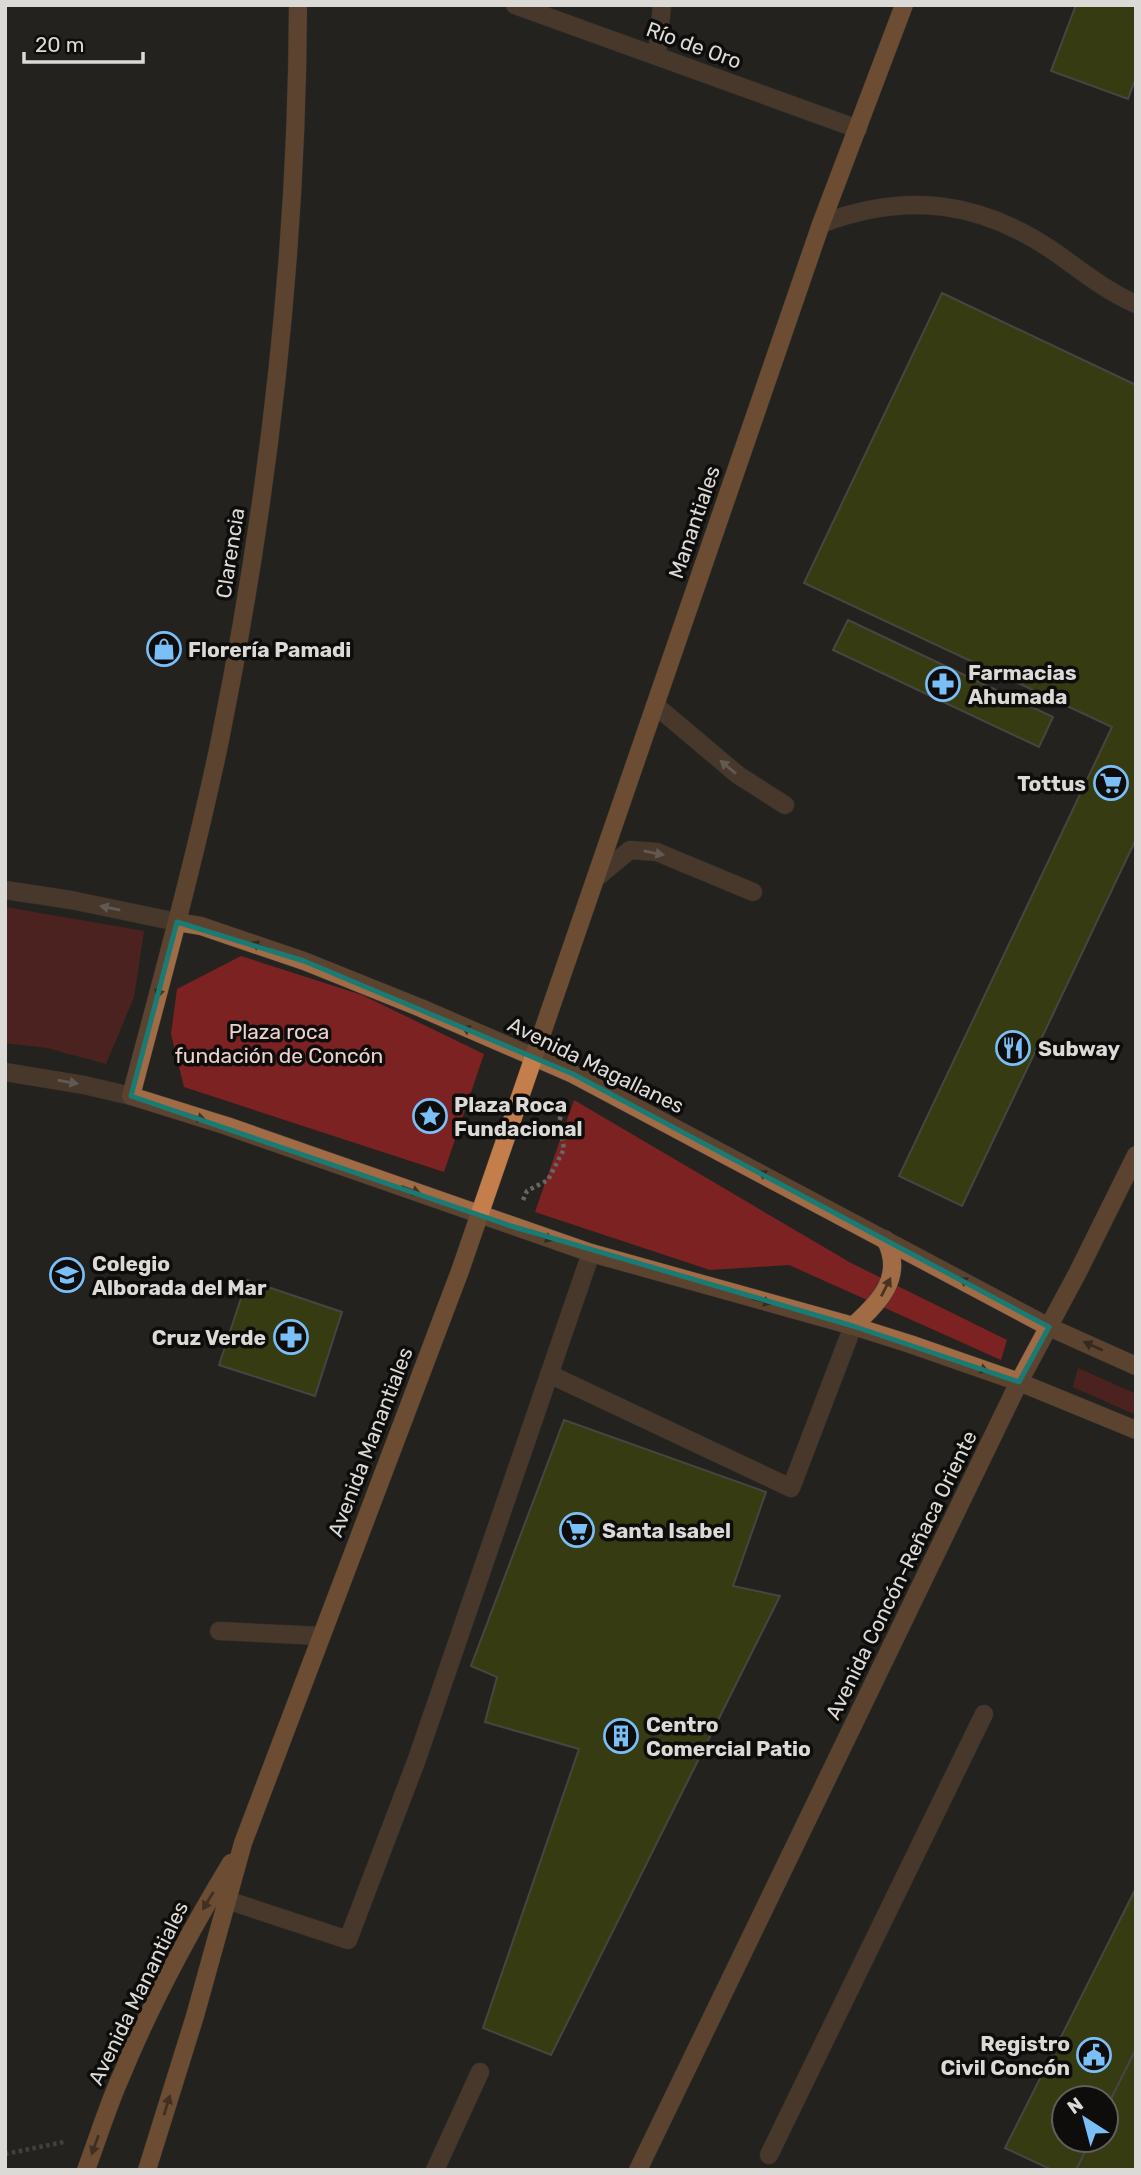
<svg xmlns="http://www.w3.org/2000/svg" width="1141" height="2175" font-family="Rubik,sans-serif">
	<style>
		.green { fill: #7d2223 }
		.building { fill: #4d5a03; stroke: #6e706a; stroke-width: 2 }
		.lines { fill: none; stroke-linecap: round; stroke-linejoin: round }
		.lane-casing { stroke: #3f3d39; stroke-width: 19 }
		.street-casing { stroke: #3f3d39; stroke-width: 19 }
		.secondary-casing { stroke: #3f3d39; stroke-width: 19 }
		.primary-casing { stroke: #3f3d39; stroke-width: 19 }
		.path { stroke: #686662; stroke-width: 4.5; stroke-dasharray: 3.5 3.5; stroke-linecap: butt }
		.lane { stroke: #73523b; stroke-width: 18 }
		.street { stroke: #73523b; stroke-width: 18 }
		.secondary { stroke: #a06b45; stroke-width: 18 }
		.primary { stroke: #c37e4c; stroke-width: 18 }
		.oneway { fill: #ad9d91 }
		.oneway2 { fill: #483322 }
		.oneway3 { fill: #5f4028 }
		.marked { fill: none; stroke: #197b73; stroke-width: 5; stroke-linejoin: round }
		.labels { text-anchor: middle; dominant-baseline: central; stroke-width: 7; stroke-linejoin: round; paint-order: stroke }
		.street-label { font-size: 21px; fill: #dcdad7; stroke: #0e0d0b }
		.poi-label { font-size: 21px; font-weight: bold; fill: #dcdad7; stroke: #0e0d0b; text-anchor: start }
		.park-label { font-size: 21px; fill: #ecd1ce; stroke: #0e0d0b }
	</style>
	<rect width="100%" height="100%" fill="#25231f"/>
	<g class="green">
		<polygon points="5,907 144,931 134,997 106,1064 47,1048 5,1043"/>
		<polygon points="241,956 362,995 484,1054 444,1172 184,1087 171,1034 177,989"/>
		<polygon points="574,1100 851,1263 1007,1340 1001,1360 789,1265 710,1270 535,1212"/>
		<polygon points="1078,1368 1136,1394 1136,1415 1073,1387"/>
	</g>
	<g class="building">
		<polygon points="1076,5 1136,5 1136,77 1128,99 1051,71"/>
		<polygon points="942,293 1136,385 1136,839 962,1206 899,1176 1112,727 804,583"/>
		<polygon points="848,620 1053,717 1039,747 833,650"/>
		<polygon points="247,1280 342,1312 315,1396 219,1365"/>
		<polygon points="564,1420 766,1492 733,1586 780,1596 551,2055 483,2028 579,1749 485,1722 497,1677 471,1666"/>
		<polygon points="1136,1888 1136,2049 1106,2109 1106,2098 1064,2098 1064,2140 1091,2140 1076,2170 1052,2170 1005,2148"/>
		<polygon points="1136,2049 1136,2170 1076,2170 1091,2140 1106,2140 1106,2109"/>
	</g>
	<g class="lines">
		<g class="lane-casing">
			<g id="lane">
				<path d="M 821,224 C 908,191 983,201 1059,255 C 1084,273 1108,292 1136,304"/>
				<polyline points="655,705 738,775 785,805"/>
				<polyline points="596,878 630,850 657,852 753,892"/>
				<polyline points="549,1374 791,1488 853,1326"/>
				<polyline points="219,1631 321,1636"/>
				<polyline points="227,1900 348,1940 417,1759 591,1253"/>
				<polyline points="769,2155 984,1714"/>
				<polyline points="435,2170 480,2072"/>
			</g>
		</g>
		<g class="street-casing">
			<g id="street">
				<polyline points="515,5 858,129"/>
				<polyline points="657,56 662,5"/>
				<polyline points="5,890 71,900 177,922"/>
				<polyline points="5,1072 84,1085 131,1096"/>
			</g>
		</g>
		<g class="secondary-casing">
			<g id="secondary">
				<path d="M 298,5 C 297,252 269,498 220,740 C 195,860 162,978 131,1096 L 227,1126 L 591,1253 L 853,1326 L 910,1344 L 1019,1382 L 1136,1430"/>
				<polyline points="177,922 201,926 304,961 421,1008 573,1074 1049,1327 1136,1366"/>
				<path d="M 853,1326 C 880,1302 905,1276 885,1239"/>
				<polyline points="638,2170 1019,1382 1078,1272 1136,1155"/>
			</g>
		</g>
		<g class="primary-casing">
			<g id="primary">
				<path d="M 86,2170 C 98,2138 108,2105 122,2074 C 152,2001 190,1931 231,1863"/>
				<polyline points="147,2170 195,2016 243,1843 460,1271 821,224 904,5"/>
			</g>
		</g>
		<g class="path">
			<polyline points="523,1200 527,1191 548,1180 564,1149 559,1122 565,1102"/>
			<polyline points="5,2154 64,2142"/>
		</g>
		<use href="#lane" class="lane"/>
		<use href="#street" class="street"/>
		<use href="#secondary" class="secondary"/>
		<use href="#primary" class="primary"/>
	</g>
	<defs><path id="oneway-solid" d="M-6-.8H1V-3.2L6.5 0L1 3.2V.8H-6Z" transform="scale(1.75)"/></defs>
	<g class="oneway">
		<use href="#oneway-solid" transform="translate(728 767) rotate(-140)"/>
		<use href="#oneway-solid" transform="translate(654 853) rotate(11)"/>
		<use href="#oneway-solid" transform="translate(110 908) rotate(-168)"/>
		<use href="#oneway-solid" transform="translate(68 1082) rotate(10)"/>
	</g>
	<g class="oneway2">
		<use href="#oneway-solid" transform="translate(260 946) rotate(-161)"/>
		<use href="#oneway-solid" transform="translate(160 988) rotate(105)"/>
		<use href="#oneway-solid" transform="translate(471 1031) rotate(-156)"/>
		<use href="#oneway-solid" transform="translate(196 1117) rotate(17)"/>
		<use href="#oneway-solid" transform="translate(767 1176) rotate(-152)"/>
		<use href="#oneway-solid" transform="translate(411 1190) rotate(20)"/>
		<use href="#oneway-solid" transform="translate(544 1237) rotate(19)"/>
		<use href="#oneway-solid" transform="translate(968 1283) rotate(-152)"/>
		<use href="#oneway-solid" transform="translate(886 1287) rotate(-63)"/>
		<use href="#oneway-solid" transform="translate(762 1301) rotate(15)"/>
		<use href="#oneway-solid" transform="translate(1093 1346) rotate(-156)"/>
		<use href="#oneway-solid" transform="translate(979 1368) rotate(20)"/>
	</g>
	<g class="oneway3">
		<use href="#oneway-solid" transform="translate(208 1901) rotate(121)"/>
		<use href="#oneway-solid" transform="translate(167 2105) rotate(-73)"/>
		<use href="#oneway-solid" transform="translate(95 2145) rotate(110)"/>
	</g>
	<path d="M0 0H1141V2175H0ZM 177,922 L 304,961 L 573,1074 L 1049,1327 L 1019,1382 L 853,1326 L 511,1226 L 131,1096 Z" fill="#25231f" fill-opacity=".55" fill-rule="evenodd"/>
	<path class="marked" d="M 177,922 L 304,961 L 573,1074 L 1049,1327 L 1019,1382 L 853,1326 L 511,1226 L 131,1096 Z"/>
	<defs>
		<g id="shop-ring" transform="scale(1.75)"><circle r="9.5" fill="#0e0d0b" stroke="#7abff8" stroke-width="1.5"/><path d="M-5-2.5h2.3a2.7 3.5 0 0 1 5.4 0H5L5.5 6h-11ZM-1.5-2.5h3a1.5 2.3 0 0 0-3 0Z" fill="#7abff8"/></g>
		<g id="pharmacy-ring" transform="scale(1.75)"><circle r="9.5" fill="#0e0d0b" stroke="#7abff8" stroke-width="1.5"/><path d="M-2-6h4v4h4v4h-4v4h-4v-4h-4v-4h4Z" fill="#7abff8"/></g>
		<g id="supermarket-ring" transform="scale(1.75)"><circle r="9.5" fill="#0e0d0b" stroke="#7abff8" stroke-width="1.5"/><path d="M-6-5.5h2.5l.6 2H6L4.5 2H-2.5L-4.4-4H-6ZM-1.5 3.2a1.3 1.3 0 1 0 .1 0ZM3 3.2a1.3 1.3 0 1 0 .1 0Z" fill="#7abff8"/></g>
		<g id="restaurant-ring" transform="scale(1.75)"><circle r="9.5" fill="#0e0d0b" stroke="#7abff8" stroke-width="1.5"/><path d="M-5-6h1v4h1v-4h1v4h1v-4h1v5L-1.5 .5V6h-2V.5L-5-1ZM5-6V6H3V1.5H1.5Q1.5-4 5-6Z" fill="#7abff8"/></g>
		<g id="sight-ring" transform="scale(1.75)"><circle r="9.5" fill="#0e0d0b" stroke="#7abff8" stroke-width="1.5"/><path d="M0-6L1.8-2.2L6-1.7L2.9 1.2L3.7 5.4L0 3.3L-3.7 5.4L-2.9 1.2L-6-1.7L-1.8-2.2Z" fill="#7abff8"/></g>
		<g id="school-ring" transform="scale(1.75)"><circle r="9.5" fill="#0e0d0b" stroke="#7abff8" stroke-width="1.5"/><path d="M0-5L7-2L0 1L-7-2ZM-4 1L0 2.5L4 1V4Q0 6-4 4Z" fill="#7abff8"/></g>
		<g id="building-ring" transform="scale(1.75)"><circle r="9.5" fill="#0e0d0b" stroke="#7abff8" stroke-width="1.5"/><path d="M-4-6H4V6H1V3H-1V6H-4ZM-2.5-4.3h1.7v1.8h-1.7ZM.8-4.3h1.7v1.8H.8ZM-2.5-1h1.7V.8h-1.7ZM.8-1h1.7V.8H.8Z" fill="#7abff8"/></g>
		<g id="civic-ring" transform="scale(1.75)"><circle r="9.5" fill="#0e0d0b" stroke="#7abff8" stroke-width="1.5"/><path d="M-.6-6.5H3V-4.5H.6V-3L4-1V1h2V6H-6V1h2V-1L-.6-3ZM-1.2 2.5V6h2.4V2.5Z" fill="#7abff8"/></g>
	</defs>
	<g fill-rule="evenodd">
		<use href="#shop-ring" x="164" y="649"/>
		<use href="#pharmacy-ring" x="943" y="684"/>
		<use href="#supermarket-ring" x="1111" y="783"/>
		<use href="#restaurant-ring" x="1013" y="1048"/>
		<use href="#sight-ring" x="430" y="1116"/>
		<use href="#school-ring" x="67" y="1275"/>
		<use href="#pharmacy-ring" x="291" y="1337"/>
		<use href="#supermarket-ring" x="577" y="1530"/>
		<use href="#building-ring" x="621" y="1736"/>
		<use href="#civic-ring" x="1094" y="2055"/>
	</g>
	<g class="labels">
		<g class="street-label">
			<text transform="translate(694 45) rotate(20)">Río de Oro</text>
			<text transform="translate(694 522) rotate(-71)">Manantiales</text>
			<text transform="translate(230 553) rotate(-81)">Clarencia</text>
			<text transform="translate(596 1065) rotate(26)">Avenida Magallanes</text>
			<text transform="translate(370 1442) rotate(-69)">Avenida Manantiales</text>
			<text transform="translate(901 1575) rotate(-64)">Avenida Concón-Reñaca Oriente</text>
			<text transform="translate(138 1993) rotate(-64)">Avenida Manantiales</text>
		</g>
		<g class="poi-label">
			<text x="188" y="649">Florería Pamadi</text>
			<text x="968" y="672">Farmacias<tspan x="968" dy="24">Ahumada</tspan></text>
			<text x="1086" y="783" text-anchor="end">Tottus</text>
			<text x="1038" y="1048">Subway</text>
			<text x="454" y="1104">Plaza Roca<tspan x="454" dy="24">Fundacional</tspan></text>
			<text x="92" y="1263">Colegio<tspan x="92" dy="24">Alborada del Mar</tspan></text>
			<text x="266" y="1337" text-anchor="end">Cruz Verde</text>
			<text x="602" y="1530">Santa Isabel</text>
			<text x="646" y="1724">Centro<tspan x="646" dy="24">Comercial Patio</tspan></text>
			<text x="1070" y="2043" text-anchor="end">Registro<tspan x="1070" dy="24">Civil Concón</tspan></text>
		</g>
		<g class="park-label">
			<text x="279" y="1031">Plaza roca<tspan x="279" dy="24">fundación de Concón</tspan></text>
		</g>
	</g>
	<rect width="1141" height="2175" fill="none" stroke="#dcdad7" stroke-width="14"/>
	<g transform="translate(1085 2119) rotate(324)"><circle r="33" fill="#0e0d0b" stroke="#605f5d" stroke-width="2"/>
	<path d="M0-5L12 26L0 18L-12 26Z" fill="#7abff8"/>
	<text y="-10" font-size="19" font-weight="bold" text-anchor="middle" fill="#dcdad7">N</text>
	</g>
	<path d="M24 52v10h119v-10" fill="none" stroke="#dcdad7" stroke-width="3.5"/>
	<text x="35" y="52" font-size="21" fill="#dcdad7" stroke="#0e0d0b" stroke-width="5" paint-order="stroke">20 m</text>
</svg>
